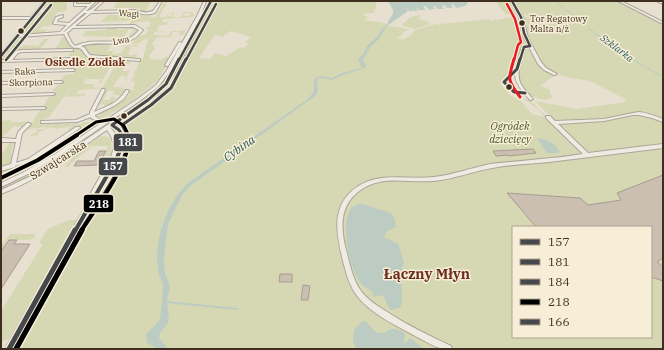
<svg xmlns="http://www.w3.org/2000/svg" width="664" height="350" font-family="'IBM Plex Serif',serif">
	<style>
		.green { fill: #d6d7b3; fill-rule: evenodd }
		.water { fill: #bcccc2 }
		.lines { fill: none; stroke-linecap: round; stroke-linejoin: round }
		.stream-far1 { stroke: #bcccc2; stroke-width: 1 }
		.stream { stroke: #bcccc2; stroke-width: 2 }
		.building { fill: #cbbfb2; stroke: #a89c90 }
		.minor-casing { stroke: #ada599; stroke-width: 2 }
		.minor { fill: #efebe3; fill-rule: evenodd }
		.bus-1-far3-casing { stroke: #f7eed8; stroke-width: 4.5 }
		.bus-1-far2-casing { stroke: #f7eed8; stroke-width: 5.5 }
		.bus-1-far1-casing { stroke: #f7eed8; stroke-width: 7 }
		.bus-1-casing { stroke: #f7eed8; stroke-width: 8 }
		.bus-2-far3-casing { stroke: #f7eed8; stroke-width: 4.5 }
		.bus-2-far2-casing { stroke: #f7eed8; stroke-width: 5.5 }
		.bus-2-far1-casing { stroke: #f7eed8; stroke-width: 7 }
		.bus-2-casing { stroke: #f7eed8; stroke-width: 8 }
		.bus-3-far1-casing { stroke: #f7eed8; stroke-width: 4.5 }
		.bus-3-casing { stroke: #f7eed8; stroke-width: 5.5 }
		.bus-4-far2-casing { stroke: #f7eed8; stroke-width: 5.5 }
		.bus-4-far1-casing { stroke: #f7eed8; stroke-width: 7 }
		.bus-4-casing { stroke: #f7eed8; stroke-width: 8 }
		.bus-5-casing { stroke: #f7eed8; stroke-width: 4.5 }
		.bus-6-far1-casing { stroke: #f7eed8; stroke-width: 4.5 }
		.bus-6-casing { stroke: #f7eed8; stroke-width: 5.5 }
		.bus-1-far3 { stroke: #45484a; stroke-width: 2.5 }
		.bus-1-far2 { stroke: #45484a; stroke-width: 3 }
		.bus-1-far1 { stroke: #45484a; stroke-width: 4 }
		.bus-1 { stroke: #45484a; stroke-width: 5 }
		.bus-2-far3 { stroke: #45484a; stroke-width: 2.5 }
		.bus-2-far2 { stroke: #45484a; stroke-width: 3 }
		.bus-2-far1 { stroke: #45484a; stroke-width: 4 }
		.bus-2 { stroke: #45484a; stroke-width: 5 }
		.bus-3-far1 { stroke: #45484a; stroke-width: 2.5 }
		.bus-3 { stroke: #45484a; stroke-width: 3 }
		.bus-4-far2 { stroke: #000; stroke-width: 3 }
		.bus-4-far1 { stroke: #000; stroke-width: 4 }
		.bus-4 { stroke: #000; stroke-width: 5 }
		.bus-5 { stroke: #45484a; stroke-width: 2.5 }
		.bus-6-far1 { stroke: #e31e24; stroke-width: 2.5 }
		.bus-6 { stroke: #e31e24; stroke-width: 3 }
		.bus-dot { fill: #3d2e20; stroke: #f7eed8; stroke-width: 1.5 }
		.labels { text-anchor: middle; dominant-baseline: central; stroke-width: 3; stroke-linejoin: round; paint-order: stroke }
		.far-street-label { font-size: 9px; fill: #3d2e20; stroke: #f7eed8 }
		.far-bus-label { font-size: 9px; fill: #3d2e20; stroke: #f7eed8; text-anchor: start }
		.far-water-label { font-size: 10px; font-style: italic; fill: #2f5d5a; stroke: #f7eed8 }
		.far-quarter-label { font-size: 11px; font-weight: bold; fill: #6b2e1e; stroke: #f7eed8 }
		.park-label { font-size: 11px; font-style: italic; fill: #4d5a26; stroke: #f7eed8 }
		.street-label { font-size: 11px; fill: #3d2e20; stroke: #f7eed8 }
		.water-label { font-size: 12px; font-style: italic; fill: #2f5d5a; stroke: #f7eed8 }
		.near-neighbourhood-label { font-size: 14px; font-weight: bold; fill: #6b2e1e; stroke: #f7eed8 }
		.line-badge { stroke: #f7eed8; stroke-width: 1.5 }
		.badge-label { font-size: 11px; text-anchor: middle; font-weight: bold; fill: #fff }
	</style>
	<rect width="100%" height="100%" fill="#e7e0d1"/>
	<g class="green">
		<polygon points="47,1 67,1 67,10 62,12 57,12 55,16 56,18 54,18 52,23 54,24 54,25 41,27 40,30 48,29 45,31 47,33 20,35 36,15 41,12 43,13 41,15 46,14 44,12 50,6 55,3 40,11"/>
		<polygon points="165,1 168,1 159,17 166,17 169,11 168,17 171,16 172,12 175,12 172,16 173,17 180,17 184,12 193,12 192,14 185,13 183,16 189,16 191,14 194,14 193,17 163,19 162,22 168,22 166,25 158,25 160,26 157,30 158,31 181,31 185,29 184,32 187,28 183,35 179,35 180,32 173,32 171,35 168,35 171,32 170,31 154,32 154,35 177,36 153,38 156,38 151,45 155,45 153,48 155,48 149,56 150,57 150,59 161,60 167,56 169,61 157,81 141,94 153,86 122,108 101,119 98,117 100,114 98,112 104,111 103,110 114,107 113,105 119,102 121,102 127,98 130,93 123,92 121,95 113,95 115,91 108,91 103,100 110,100 111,97 116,97 113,103 104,106 104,104 96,105 105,88 79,90 76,94 86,94 85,96 65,97 73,85 48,118 43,119 39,123 44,121 44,124 54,124 55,122 56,124 63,122 62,124 67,124 68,122 69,124 79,124 70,130 68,129 73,126 56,129 51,127 39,132 38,135 31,136 31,134 36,133 37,129 45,129 47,127 29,129 22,134 30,126 41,109 45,108 46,107 44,106 49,96 54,94 55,91 52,91 58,85 61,85 63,81 59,81 63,77 62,75 73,74 78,64 69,65 74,59 68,58 71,58 72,56 68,56 74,49 18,50 9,60 1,60 16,39 28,37 24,39 21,38 18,40 21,41 17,45 18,47 25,45 38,46 44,39 48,39 53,34 40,49 54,49 59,44 62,37 65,37 70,46 82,49 85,56 104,58 101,62 98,62 96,66 110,66 113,61 114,61 100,84 98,84 101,79 86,79 83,84 94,84 93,87 102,88 119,60 131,60 130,64 127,64 122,71 129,71 131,69 125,80 124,80 126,76 120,76 113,87 122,87 127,81 123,87 119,88 133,90 135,81 132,81 128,87 126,87 128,87 135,74 133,74 136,71 134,71 138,68 136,68 138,67 137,67 139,63 140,59 143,59 148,39 145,39 138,44 116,44 132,44 135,40 132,39 146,34 149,29 145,29 146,27 149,27 151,23 149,23 151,21 136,22 132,25 122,25 129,25 132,19 127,21 101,22 107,15 133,15 133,12 136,13 133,17 135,15 150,14 151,15 150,17 155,17 158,13 155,13 158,13 162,5 160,5 163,4"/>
		<path d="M 212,1 L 376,1 L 376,8 L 373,13 L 362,14 L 368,17 L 365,20 L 383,23 L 386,24 L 385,26 C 393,26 400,27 409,30 L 403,32 L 403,34 L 397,38 L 399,39 L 402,37 L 404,37 L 402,37 L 401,40 L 410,36 L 415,30 L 436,24 L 441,26 L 439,24 L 491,19 L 491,22 L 493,20 L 503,19 L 503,18 L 517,17 L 518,26 L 520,26 L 526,44 L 523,45 L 516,69 L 503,80 L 503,84 L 500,84 L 510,95 L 522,102 L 532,114 L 544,117 L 539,110 L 524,99 L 529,99 L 547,117 L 550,116 L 535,101 L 576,109 L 626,102 L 625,99 L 590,81 L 565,77 L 542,66 L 527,38 L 523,17 L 542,18 L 540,16 L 523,15 L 513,1 L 617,1 L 663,24 L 663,349 L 15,349 L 116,164 L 121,163 L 123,159 L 117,163 L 115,162 C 121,150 132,138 120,127 L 121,124 L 156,95 L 168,83 ZM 231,31 L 251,37 L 245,42 L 249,43 L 244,48 L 241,47 L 226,56 L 215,53 L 210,59 L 199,58 L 215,35 L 222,37 ZM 513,227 L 651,227 L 651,337 L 513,337 Z"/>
		<path d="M 496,1 L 510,1 L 517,15 C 505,16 501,11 496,1 Z"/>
		<polygon points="117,2 151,2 145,12 135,10 138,8 113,8"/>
		<polygon points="420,15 421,15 419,17 420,20 429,22 431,24 415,29 401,25 411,17"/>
		<polygon points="106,27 120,27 117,30 129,29 123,38 128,37 133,30 129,28 135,29 132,34 135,30 138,30 135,36 131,36 132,34 130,37 125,39 126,40 120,41 122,37 82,36 86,31 106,30 107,28"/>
		<polygon points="89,43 109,44 110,47 107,51 114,51 112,54 121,53 125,47 119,46 138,45 137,47 131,46 128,55 134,55 136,53 137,54 136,58 138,58 136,59 89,55 86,48 80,46 84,47 85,46 83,45"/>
		<path d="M 528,47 L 538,64 L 555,75 L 540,86 L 550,90 L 550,95 L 553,95 L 552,97 L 547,100 C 535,100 518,90 518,76 C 518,67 524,56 526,48 Z"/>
		<path d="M 91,118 L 96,123 L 94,125 L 69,141 L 60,149 L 43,161 L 1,182 L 42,161 L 43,156 L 41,160 L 1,181 L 1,170 L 27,163 L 55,144 L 58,145 L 71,135 L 68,134 L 80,130 L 82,126 L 77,126 C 83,121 85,122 92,122 Z"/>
		<polygon points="11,120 10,122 30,122 24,123 22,126 25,127 14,126 1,138 1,121"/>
		<polygon points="93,132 97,134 40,171 1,190 1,187 27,174"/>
		<path d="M 101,136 L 109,137 C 113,142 112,149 109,154 L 111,152 L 106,166 L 97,168 L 99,166 L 108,146 L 93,146 L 93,144 C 87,153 75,157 68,167 L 65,167 L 75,153 Z"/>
		<polygon points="10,142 16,143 13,145 11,154 14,155 11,159 11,162 1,168 1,156"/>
		<polygon points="69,220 77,220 10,338 1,342 1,311 43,244 39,243 48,229"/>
		<polygon points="10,234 33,234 36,237 29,240 8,240 1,250 1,246"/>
	</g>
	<g class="water">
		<path d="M 388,1 L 467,1 L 468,3 L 465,6 L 456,8 L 453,4 L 451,5 L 453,8 L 447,8 L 444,5 L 442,6 L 444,9 L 438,9 L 435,6 L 433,6 L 435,9 L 429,10 L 426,6 L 423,7 L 426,10 L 419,10 L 416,7 L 418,11 L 414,11 L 412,8 L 413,11 L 409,11 L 406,8 L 408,11 L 387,26 L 379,39 L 371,46 L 363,60 L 366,66 L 365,68 L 343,75 L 332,80 L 322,78 L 317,79 L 318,92 L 315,96 L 189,187 L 182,195 L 168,224 L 164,258 L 165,273 L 170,286 L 167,301 L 169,319 L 168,323 L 160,333 L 159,338 L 168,349 L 158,349 L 147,343 L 146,334 C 150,329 157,325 160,318 C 161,315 163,289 163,285 C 162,280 158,275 158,270 C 154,240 166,204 188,183 L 308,99 L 314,91 L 314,80 C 319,74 325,77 332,78 L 342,73 L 362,68 L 358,60 L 364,53 L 367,46 L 378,36 L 381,30 L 387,24 L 393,13 L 393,10 Z"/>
		<path d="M 537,138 C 548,140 554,142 559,151 L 558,153 L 547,153 Z"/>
		<path d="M 359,204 C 365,204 370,206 375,208 C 387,212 395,211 396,227 L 386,232 L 384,237 L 398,244 L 404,262 L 401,272 L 402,302 L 401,307 L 392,310 L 389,308 L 383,295 L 375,297 L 373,295 L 372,291 C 367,288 363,287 360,282 C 349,267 340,225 351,208 Z"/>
		<path d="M 365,321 L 377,333 L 385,333 C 392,326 396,329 405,333 L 404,342 L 406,343 L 410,338 L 424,349 L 357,349 L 353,343 L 354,330 L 361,322 Z"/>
	</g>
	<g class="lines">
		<g class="stream-far1">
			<polyline points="555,1 581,21"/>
			<polyline points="589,29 635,61 663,77"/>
		</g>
		<polyline class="stream" points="165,302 237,309"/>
	</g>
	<g class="building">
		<polygon points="533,149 536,153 509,156 508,155 496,156 493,151"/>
		<polygon points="99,151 106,151 98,165 74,166 77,161 94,161"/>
		<polygon points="663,175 663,258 657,262 663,267 663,281 651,277 651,227 536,227 507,193 580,198 588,205 621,200 617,193"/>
		<polygon points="9,240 17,240 14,244 30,244 1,289 1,251"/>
		<polygon points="280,274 292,274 292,282 279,282"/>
		<polygon points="303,285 310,286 308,300 301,300"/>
	</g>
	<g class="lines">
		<g class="minor-casing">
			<g id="minor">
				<path d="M 44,1 L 47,1 L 20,35 L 60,32 L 67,25 L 54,24 L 53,23 L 56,17 L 63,15 L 63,17 L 58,19 L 57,22 L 69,23 L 88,6 L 74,6 L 74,3 L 75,2 L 76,2 L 76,4 L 90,4 L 93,1 L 96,1 L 86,11 C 94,11 97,1 104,1 L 93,11 L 137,10 C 143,13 147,13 153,11 L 160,1 L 162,1 L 155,13 C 148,15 143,15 136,12 L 91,13 L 75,26 L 135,25 L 143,30 C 127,52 102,39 81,46 L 85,48 L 88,53 L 90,55 L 139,59 L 140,59 L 140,61 L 88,57 C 81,52 84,47 74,48 L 70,45 L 64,34 L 18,37 L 2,57 L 1,57 L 1,54 L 30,19 L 1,19 L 1,17 L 31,17 ZM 84,13 L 87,13 L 64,32 L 63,32 ZM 133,27 L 139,30 C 128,46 105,40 88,42 C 83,43 79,44 75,46 L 72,43 L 67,33 L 73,28 Z"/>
				<path d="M 204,1 L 206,1 L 201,16 L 171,70 L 158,87 L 141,100 L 59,156 L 28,174 L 1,187 L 1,183 L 24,172 L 55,154 L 101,123 L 91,118 L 91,117 L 77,122 L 43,123 L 41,123 L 41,121 L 76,120 L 90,114 L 90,112 L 102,89 L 104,89 L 105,90 L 94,112 C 108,106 118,103 126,90 L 128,90 L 129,91 L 124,99 L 114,106 L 95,115 L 95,116 L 103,122 L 139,98 L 156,85 L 167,70 L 197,16 Z"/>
				<path d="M 210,1 L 212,1 L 174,74 L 158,94 L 114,125 L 116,125 L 125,134 L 125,139 L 123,148 L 97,199 L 83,222 L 13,349 L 5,349 L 79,218 L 86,207 L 84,205 L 106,166 L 108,164 L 110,165 L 113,159 L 111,157 C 115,146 114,139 107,130 C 73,153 40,179 1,194 L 1,190 L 29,177 L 56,160 L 156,92 L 170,74 ZM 110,127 L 112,127 L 121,134 L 121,139 L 118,150 C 119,141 116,134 110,127 Z"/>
				<path d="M 511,1 L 513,1 L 523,17 L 528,38 L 541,62 L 546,68 L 557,74 L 555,75 L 554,75 L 544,70 L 538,64 L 529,47 L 525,48 C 522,59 515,73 521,84 C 524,90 529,94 533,99 L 531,100 L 530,100 C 509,77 514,74 522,47 L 528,45 L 524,38 L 519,17 Z"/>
				<polygon points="618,1 621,1 663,22 663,24"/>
				<polygon points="658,1 663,2 663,4 658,2"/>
				<polygon points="179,42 182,43 168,66 166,66 165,65"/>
				<polygon points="72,49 73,49 73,51 22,52 18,53 12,60 73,58 74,59 72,60 1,62 1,60 8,60 16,51 22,50"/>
				<polygon points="73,69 75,70 74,71 1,73 1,71"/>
				<polygon points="61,81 63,82 62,83 1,84 1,82"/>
				<polygon points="53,93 55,94 54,95 1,97 1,95"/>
				<polygon points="44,107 46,108 45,109 1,110 1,108"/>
				<path d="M 639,112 C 648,113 655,116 663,119 L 663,122 L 652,118 L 639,115 L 633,115 L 604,121 L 558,124 L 588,153 L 663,144 L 663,148 C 625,153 587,157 549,162 C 532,164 515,164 498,167 C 476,170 455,179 433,181 C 409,183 383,175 362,189 C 341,203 340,223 345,246 C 349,260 352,279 361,291 C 367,299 376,305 384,310 C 405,324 428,335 451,346 L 452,349 C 448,349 443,350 440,348 C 433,346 427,342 421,339 C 401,328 372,315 358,297 C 350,288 346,273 343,261 C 336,233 330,203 360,185 C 383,172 409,180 434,177 C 453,175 471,168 490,164 C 507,162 524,161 541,159 C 555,158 569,156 583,154 L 546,118 L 546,116 L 550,116 L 555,121 L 604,119 L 633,113 Z"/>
				<polygon points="27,123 29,123 31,124 22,133 16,163 28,159 76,127 80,127 80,128 32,161 15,166 15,167 1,171 1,167 11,164 16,142 1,142 1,138 16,139 18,132"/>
			</g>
		</g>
		<use href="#minor" class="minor"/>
		<g class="bus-1-far3-casing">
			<polyline id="bus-1-far3" points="179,60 211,1"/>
		</g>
		<g class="bus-1-far2-casing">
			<polyline id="bus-1-far2" points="123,136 119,130 112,125 148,100 166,84 179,59"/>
		</g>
		<g class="bus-1-far1-casing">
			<polyline id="bus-1-far1" points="75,231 116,160 121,148 122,135"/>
		</g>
		<g class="bus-1-casing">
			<polyline id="bus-1" points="9,349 75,230"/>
		</g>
		<g class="bus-2-far3-casing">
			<polyline id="bus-2-far3" points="186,60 216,4"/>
		</g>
		<g class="bus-2-far2-casing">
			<polyline id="bus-2-far2" points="128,136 122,125 151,105 171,88 186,59"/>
		</g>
		<g class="bus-2-far1-casing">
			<path id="bus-2-far1" d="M 81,231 C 94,208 132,160 128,135"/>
		</g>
		<g class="bus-2-casing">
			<polyline id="bus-2" points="16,349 82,230"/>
		</g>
		<g class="bus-3-far1-casing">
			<g id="bus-3-far1">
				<polyline points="512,1 521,17 524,33 530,46"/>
				<polyline points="1,56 46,1"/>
				<polyline points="520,60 524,47 530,46"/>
			</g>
		</g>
		<g class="bus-3-casing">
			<polyline id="bus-3" points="520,59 517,69 504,82 514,92 525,93"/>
		</g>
		<g class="bus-4-far2-casing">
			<polyline id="bus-4-far2" points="75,136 96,122 114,119 124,126 129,136"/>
		</g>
		<g class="bus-4-far1-casing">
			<g id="bus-4-far1">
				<polyline points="1,178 38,160 77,135"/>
				<path d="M 81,231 C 96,208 131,162 129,135"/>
			</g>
		</g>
		<g class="bus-4-casing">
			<polyline id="bus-4" points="16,349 82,230"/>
		</g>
		<g class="bus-5-casing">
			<polyline id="bus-5" points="6,60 51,5"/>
		</g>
		<g class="bus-6-far1-casing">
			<polyline id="bus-6-far1" points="507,4 515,19 521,42 518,45 514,60"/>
		</g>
		<g class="bus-6-casing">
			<path id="bus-6" d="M 514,59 C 508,79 507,80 520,97"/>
		</g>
		<use href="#bus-1-far3" class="bus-1-far3"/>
		<use href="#bus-1-far2" class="bus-1-far2"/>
		<use href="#bus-1-far1" class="bus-1-far1"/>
		<use href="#bus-1" class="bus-1"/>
		<use href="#bus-2-far3" class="bus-2-far3"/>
		<use href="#bus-2-far2" class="bus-2-far2"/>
		<use href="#bus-2-far1" class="bus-2-far1"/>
		<use href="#bus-2" class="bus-2"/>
		<use href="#bus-3-far1" class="bus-3-far1"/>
		<use href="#bus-3" class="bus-3"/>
		<use href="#bus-4-far2" class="bus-4-far2"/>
		<use href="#bus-4-far1" class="bus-4-far1"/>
		<use href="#bus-4" class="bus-4"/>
		<use href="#bus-5" class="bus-5"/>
		<use href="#bus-6-far1" class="bus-6-far1"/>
		<use href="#bus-6" class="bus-6"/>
	</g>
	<g class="bus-dot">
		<circle cx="522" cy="23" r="3.5"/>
		<circle cx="21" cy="31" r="3.5"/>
		<circle cx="509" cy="87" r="3.5"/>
		<circle cx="124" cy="116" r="3.5"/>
	</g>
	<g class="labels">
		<g class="far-street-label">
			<text transform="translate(129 13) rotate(3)">Wagi</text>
			<text transform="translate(121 40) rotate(-10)">Lwa</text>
			<text transform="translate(25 71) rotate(-2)">Raka</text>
			<text transform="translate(31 82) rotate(-1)">Skorpiona</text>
		</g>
		<g class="far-bus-label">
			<text x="530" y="18">Tor Regatowy<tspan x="530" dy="10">Malta n/ż</tspan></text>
		</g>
		<g class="far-water-label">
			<text transform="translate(617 48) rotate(37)">Szklarka</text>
		</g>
		<g class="far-quarter-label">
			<text x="85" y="62">Osiedle Zodiak</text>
		</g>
		<g class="park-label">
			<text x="510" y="126">Ogródek<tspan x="510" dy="13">dziecięcy</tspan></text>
		</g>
		<g class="street-label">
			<text transform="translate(58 160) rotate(-32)">Szwajcarska</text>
		</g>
		<g class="water-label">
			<text transform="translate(239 148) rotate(-35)">Cybina</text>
		</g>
		<g class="near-neighbourhood-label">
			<text x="427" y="274">Łączny Młyn</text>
		</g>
	</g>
	<g class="line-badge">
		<rect x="113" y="133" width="30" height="19" rx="4" fill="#45484a"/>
		<rect x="98" y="157" width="30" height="19" rx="4" fill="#45484a"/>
		<rect x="83" y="194" width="31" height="19" rx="4" fill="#000"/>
	</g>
	<g class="badge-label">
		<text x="128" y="146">181</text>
		<text x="113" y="170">157</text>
		<text x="99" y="208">218</text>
	</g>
	<rect width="664" height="350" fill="none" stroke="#3d2e20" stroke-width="4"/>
	<rect x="512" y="226" width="140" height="112" fill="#f7eed8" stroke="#ada18e"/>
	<rect x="520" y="239" width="20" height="6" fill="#45484a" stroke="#ada18e"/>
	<text x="548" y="246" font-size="12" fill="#3d2e20">157</text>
	<rect x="520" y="259" width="20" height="6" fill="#45484a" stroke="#ada18e"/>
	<text x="548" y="266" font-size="12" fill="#3d2e20">181</text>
	<rect x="520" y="279" width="20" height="6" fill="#45484a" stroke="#ada18e"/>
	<text x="548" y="286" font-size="12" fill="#3d2e20">184</text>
	<rect x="520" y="299" width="20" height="6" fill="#000000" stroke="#ada18e"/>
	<text x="548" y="306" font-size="12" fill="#3d2e20">218</text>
	<rect x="520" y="319" width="20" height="6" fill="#45484a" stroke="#ada18e"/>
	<text x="548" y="326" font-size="12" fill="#3d2e20">166</text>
</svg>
